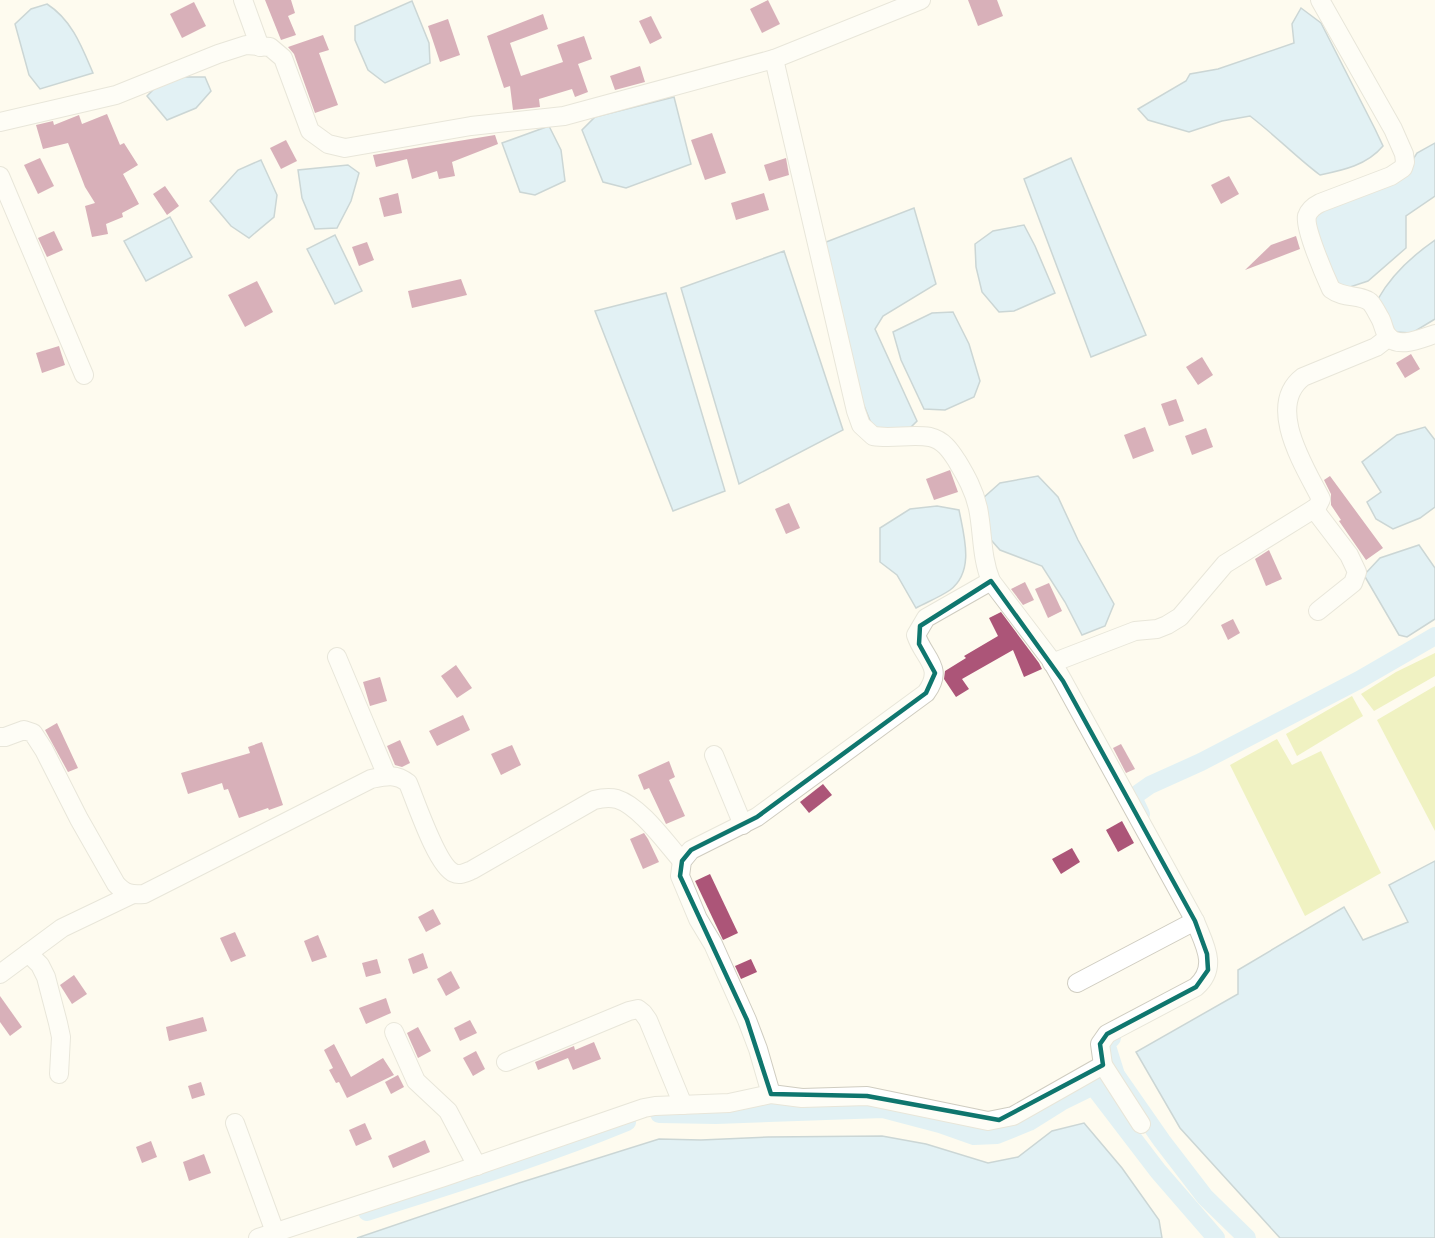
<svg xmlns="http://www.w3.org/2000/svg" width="1435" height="1238" font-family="'Noto Sans',sans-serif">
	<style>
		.green { fill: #dfe68d }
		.water { fill: #c1e5fa; stroke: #8fa8b5; stroke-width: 1.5 }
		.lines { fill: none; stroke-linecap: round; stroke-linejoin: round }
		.canal { stroke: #c1e5fa; stroke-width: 18 }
		.building { fill: #ac5578 }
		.street-casing { stroke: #cfccc0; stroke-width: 20 }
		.street { stroke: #fff; stroke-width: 18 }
		.marked { fill: none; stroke: #0f766e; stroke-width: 4.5; stroke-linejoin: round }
	</style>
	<rect width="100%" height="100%" fill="#fefbef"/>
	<g class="green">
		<polygon points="1435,653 1435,676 1374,711 1361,694 1396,672"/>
		<polygon points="1435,686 1435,831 1377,720"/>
		<polygon points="1352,696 1363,716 1297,756 1286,734"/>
		<polygon points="1277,739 1292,765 1321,751 1381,873 1305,916 1230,765"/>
	</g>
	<g class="water">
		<polygon points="412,1 429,43 430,63 385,83 368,70 355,40 355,26"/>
		<path d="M 47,4 C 72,20 82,47 93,73 L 40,89 L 29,75 L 15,24 L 31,9 Z"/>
		<path d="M 1301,8 L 1321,23 L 1375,129 L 1383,146 C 1367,165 1344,170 1320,175 C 1296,157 1275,135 1250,116 L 1222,121 L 1189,132 L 1148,120 L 1138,109 L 1186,81 L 1190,74 L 1218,69 L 1294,43 L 1292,24 Z"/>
		<polygon points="183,77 205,77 211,91 196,108 167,120 147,96 155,88"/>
		<polygon points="674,97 691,164 626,188 603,182 582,130 595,117"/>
		<polygon points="549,126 561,150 565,181 535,195 520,192 502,143"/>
		<polygon points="1435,143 1435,196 1406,216 1406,248 1368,281 1347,288 1337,283 1312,219 1322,211 1412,161 1417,153"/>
		<polygon points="1071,158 1146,335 1091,357 1024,179"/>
		<polygon points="261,160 277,195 274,217 249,238 231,226 210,201 238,170"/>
		<polygon points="348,165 359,173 351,201 337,228 315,229 302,198 298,170"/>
		<polygon points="914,208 936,284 883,316 875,329 917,421 907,431 873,428 856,386 821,244"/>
		<polygon points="170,217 192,257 146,281 124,241"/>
		<polygon points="1024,225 1035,246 1055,293 1014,311 999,312 982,292 976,267 975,244 993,231"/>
		<polygon points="335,235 362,291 335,304 307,249"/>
		<path d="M 1435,240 L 1435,319 L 1412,333 L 1396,332 L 1387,325 L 1378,299 C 1392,274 1412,256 1435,240 Z"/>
		<polygon points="784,251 843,430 739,484 681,288"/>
		<polygon points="666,293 725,491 673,511 595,311"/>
		<polygon points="953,312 969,344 980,381 974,397 945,410 924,409 901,360 893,332 932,313"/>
		<polygon points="1425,427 1435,440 1435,507 1420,518 1393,529 1376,519 1367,502 1381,492 1362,462 1397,435"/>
		<polygon points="1038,476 1058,497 1078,540 1114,604 1105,626 1082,635 1065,602 1042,566 1000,550 984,532 982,499 1000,483"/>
		<path d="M 937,506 L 959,510 C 964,536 975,571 950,590 C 940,597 927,602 916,608 L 897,575 L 880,562 L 880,528 L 910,509 Z"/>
		<polygon points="1419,545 1435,568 1435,619 1407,637 1399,635 1364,575 1380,558"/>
		<polygon points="1435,861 1435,1238 1280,1238 1180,1128 1136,1052 1238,994 1238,970 1344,907 1363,940 1408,922 1389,885"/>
		<polygon points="1084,1123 1122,1168 1159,1220 1162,1238 357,1238 519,1183 659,1139 701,1140 768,1137 882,1136 926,1144 988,1163 1018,1157 1052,1131"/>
	</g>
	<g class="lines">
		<g class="canal">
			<polyline points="1141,814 1133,797 1150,785 1201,762 1359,680 1435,636"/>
			<polyline points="1112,1038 1106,1043 1116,1075 1162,1141 1205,1197 1247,1238"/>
			<polyline points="1093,1086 1158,1171 1216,1238"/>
			<polyline points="659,1114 716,1115 883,1109 940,1124 974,1136 997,1135 1029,1122 1061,1102 1116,1075"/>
			<path d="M 367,1212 C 454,1184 542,1157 627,1122"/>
		</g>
	</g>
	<g class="building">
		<polygon points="265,0 291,0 295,13 288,16 296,35 281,40"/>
		<polygon points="768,0 780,24 762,33 750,9"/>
		<polygon points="968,0 997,0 1003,16 978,26"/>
		<polygon points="194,2 206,26 182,38 170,14"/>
		<polygon points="543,14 548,29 510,43 521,76 563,62 557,45 584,36 592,59 578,64 588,92 575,97 572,89 539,99 540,107 513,110 510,86 504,88 487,36"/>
		<polygon points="651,16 662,38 650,44 639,21"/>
		<polygon points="448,19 460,55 440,62 428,26"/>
		<polygon points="323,35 329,50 319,53 338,105 315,113 294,54 288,47"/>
		<polygon points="640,66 645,82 615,90 610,76"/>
		<polygon points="107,114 120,145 124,143 138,165 123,174 139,204 122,213 123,217 106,224 108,234 92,237 85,206 95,203 85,187 68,143 43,149 36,125 53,121 54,125 79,115 82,124"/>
		<polygon points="712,133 726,173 705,180 691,140"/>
		<polygon points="495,135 498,144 452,162 455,176 439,179 437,171 412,179 407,159 376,167 373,155"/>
		<polygon points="286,140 297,161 281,169 270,148"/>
		<polygon points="40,158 54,186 38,194 24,165"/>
		<polygon points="786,158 789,175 769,181 764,165"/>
		<polygon points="1229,176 1239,194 1221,204 1211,185"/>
		<polygon points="165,186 179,206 167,215 153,194"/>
		<polygon points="398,193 402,213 384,217 379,198"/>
		<polygon points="764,193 769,210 736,220 731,203"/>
		<polygon points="54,231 63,250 47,257 38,238"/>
		<polygon points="1296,236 1300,249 1245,270 1271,245"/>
		<polygon points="367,242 374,260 359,266 352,247"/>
		<polygon points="461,279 467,295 412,308 408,291"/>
		<polygon points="257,281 273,312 245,327 228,295"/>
		<polygon points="59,346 65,365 42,373 36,353"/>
		<polygon points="1411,354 1420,369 1405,378 1396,363"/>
		<polygon points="1202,357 1213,375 1198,385 1186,367"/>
		<polygon points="1176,399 1184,421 1169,426 1161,404"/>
		<polygon points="1145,427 1154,451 1133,459 1124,435"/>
		<polygon points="1206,428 1213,447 1192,455 1185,436"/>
		<polygon points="950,470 958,492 934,500 926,479"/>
		<polygon points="1330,476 1383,548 1366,560 1339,521 1341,520 1331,505 1331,494 1324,480"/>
		<polygon points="789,503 800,528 786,534 775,509"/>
		<polygon points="1269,550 1282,579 1266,586 1255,559"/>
		<polygon points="1025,582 1034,600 1023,605 1011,589"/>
		<polygon points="1049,583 1062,611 1048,618 1035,589"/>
		<polygon points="1001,612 1039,663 1042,669 1024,677 1013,650 962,679 969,689 956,697 944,679 945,671 966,658 964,656 998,636 989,618"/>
		<polygon points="1233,619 1240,633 1228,640 1221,625"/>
		<polygon points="456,665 472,688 457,698 441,676"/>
		<polygon points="380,677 387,701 370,706 363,682"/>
		<polygon points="463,715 470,730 437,746 429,731"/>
		<polygon points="57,723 78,768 68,772 45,730"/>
		<polygon points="400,740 410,763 402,767 395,765 387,746"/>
		<polygon points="262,742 283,805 269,810 268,808 239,818 228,789 224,790 222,783 188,794 181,773 250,753 248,747"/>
		<polygon points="1121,744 1135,769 1126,773 1113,748"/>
		<polygon points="512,745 521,765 501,775 491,754"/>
		<polygon points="669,761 675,777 669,780 685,816 666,824 649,788 644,790 638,775"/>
		<polygon points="823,784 832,795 809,813 800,802"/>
		<polygon points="1122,821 1134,843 1118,852 1106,830"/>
		<polygon points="644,833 648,839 659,862 643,869 630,839"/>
		<polygon points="1072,848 1080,862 1061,874 1052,859"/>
		<polygon points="710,874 738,933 723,940 695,881"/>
		<polygon points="433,909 441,924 426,932 418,917"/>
		<polygon points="235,932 246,956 231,962 220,938"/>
		<polygon points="318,935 327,957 312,962 304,941"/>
		<polygon points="423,953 428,968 413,974 408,959"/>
		<polygon points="377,959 381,973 366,977 362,963"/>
		<polygon points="751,959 757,972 741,979 735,966"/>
		<polygon points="451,971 460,988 446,996 437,979"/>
		<polygon points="74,975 87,994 72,1004 60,985"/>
		<polygon points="0,996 22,1027 10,1036 0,1022"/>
		<polygon points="386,998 391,1013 366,1024 359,1008"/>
		<polygon points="203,1017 207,1031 169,1041 166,1027"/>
		<polygon points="470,1020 477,1033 460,1041 454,1028"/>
		<polygon points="418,1027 431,1051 418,1058 407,1033"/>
		<polygon points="594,1042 601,1059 573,1070 568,1058 538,1070 535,1062 574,1046 575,1050"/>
		<polygon points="334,1044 351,1077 383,1058 394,1075 347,1098 339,1082 336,1083 329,1070 333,1068 324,1050"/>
		<polygon points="476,1051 485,1069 473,1076 463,1058"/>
		<polygon points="398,1075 404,1087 391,1094 385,1082"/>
		<polygon points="201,1082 205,1095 192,1099 188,1086"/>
		<polygon points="365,1123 372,1139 356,1146 349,1130"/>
		<polygon points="425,1140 430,1152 393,1168 388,1156"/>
		<polygon points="151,1141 157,1157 142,1163 136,1147"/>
		<polygon points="204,1154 211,1173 189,1181 183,1162"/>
	</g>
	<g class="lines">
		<g class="street-casing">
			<g id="street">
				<polyline points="243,0 260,47"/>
				<path d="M 1320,0 L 1393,129 L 1404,154 L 1405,162 L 1403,168 L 1391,176 L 1320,203 C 1314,206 1309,210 1307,216 C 1304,228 1325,276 1331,289 C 1344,299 1360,294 1370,302 C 1374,306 1377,313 1380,318 C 1383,323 1384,331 1387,335 C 1397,350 1422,338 1435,334"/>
				<path d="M 774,59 L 856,411 L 861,425 L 873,436 C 892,439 911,434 930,437 C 943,440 950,450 957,461 C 966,476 974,490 978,508 C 983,532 981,557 991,581 L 1051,660 L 1063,681 L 1195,921 C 1204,944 1219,967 1196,987 L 1107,1034 L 1100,1044 L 1103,1065 L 1141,1124"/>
				<polyline points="0,122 116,95 218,54 246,45 270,47 283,58 310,131 328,144 345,148 471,126 564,116 774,59 921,0"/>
				<polyline points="0,176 84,375"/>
				<polyline points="1314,509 1349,555 1357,572 1353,583 1318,611"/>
				<polyline points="337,657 387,776"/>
				<path d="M 1052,663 L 1135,631 L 1157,629 L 1167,625 L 1180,617 L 1225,564 L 1317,507 L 1321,499 C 1305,467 1265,406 1303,377 L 1376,347 L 1389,337"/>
				<path d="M 0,737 L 5,737 L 24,730 L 33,733 L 44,750 L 79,819 L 116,884 C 125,894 131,895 144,894 L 371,779 C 385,776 396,773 408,783 C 416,802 437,866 454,873 C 460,876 467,872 472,870 L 594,800 C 602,798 609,797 617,799 C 640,806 666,843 682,861"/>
				<polyline points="714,755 743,825"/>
				<polyline points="28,953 40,965 46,977 58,1023 61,1037 59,1074"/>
				<polyline points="0,974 62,928 131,895"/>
				<polyline points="1077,983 1195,921"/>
				<polyline points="394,1032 416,1081 448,1111 477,1166"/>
				<polyline points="506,1062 629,1011 638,1009 643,1013 648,1020 683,1105"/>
				<path d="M 771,1094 L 758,1049 L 747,1020 L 713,944 L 698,919 L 680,876 L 682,861 L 691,850 L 757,817 L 926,693 C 945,667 924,659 916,635 L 926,618 L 991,581"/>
				<polyline points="235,1123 275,1232"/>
				<polyline points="258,1238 444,1177 644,1108 655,1106 729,1103 771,1094 802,1098 867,1096 988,1121 1013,1116 1103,1065"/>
			</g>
		</g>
		<use href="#street" class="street"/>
	</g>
	<path d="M0 0H1435V1238H0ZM 991,581 L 1063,681 L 1195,921 L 1207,954 L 1208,970 L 1196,987 L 1107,1034 L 1100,1044 L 1103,1065 L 999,1120 L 867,1096 L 771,1094 L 747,1020 L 680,876 L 682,861 L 691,850 L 757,817 L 926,693 L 935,673 L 919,644 L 920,626 Z" fill="#fefbef" fill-opacity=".55" fill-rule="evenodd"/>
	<path class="marked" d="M 991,581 L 1063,681 L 1195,921 L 1207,954 L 1208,970 L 1196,987 L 1107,1034 L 1100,1044 L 1103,1065 L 999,1120 L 867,1096 L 771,1094 L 747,1020 L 680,876 L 682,861 L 691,850 L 757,817 L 926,693 L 935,673 L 919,644 L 920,626 Z"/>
</svg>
